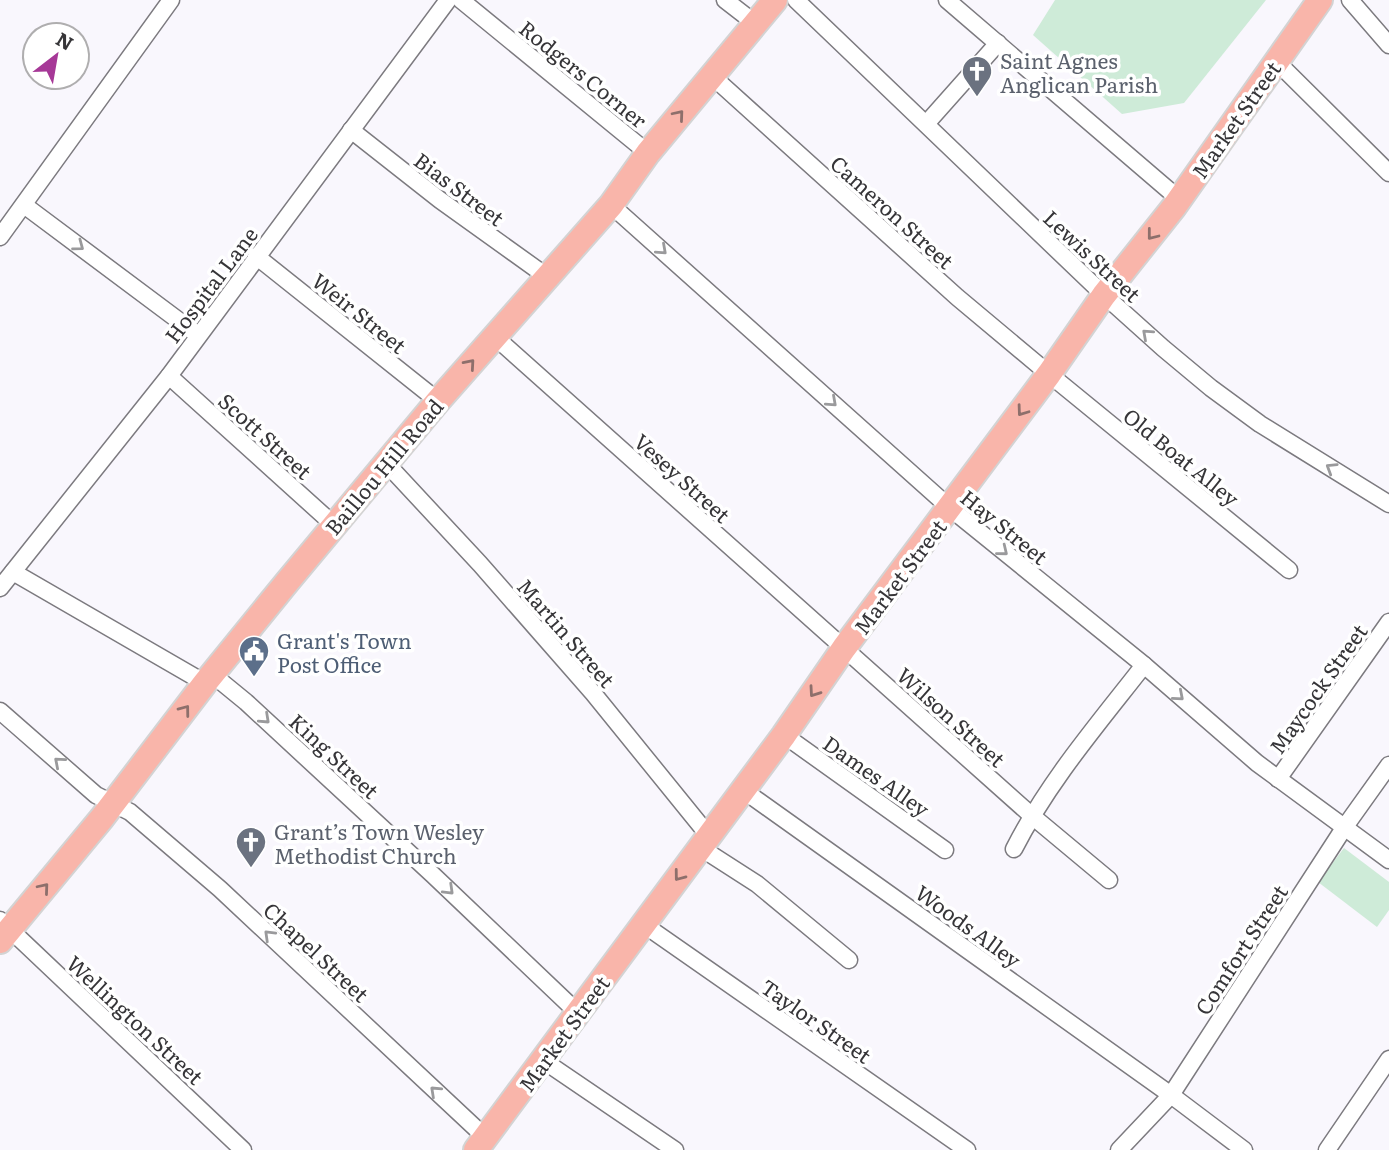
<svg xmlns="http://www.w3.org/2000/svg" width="1389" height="1150" font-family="Literata,serif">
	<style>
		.green { fill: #ceebd8 }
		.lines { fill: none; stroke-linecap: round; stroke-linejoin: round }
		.minor-casing { stroke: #7c7a7f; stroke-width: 19 }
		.primary-casing { stroke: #d3d3d3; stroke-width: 28 }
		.minor { stroke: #fff; stroke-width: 16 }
		.primary { stroke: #f9b5aa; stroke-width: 24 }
		.oneway { stroke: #8e6f6b }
		.oneway2 { stroke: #9a9a9c }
		.labels { text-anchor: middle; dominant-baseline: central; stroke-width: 7; stroke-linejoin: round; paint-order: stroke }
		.worship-label { font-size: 21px; fill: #5b616d; stroke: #fff; text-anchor: start }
		.street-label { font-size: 21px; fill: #363538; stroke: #fff }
		.service-label { font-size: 21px; fill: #4e5e75; stroke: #fff; text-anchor: start }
	</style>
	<rect width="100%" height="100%" fill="#f9f7fd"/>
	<g class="green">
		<polygon points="1055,0 1266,0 1184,103 1122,114 1033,35"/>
		<polygon points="1344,848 1389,882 1389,910 1377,927 1318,882"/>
	</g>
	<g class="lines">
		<g class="minor-casing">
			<g id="minor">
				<polyline points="461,0 648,153"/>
				<polyline points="725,0 756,24"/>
				<polyline points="796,0 1104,295 1163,348 1211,388 1260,424 1389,504"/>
				<polyline points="947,0 1179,199"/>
				<polyline points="1350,0 1389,45"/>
				<polyline points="1276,61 1389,173"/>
				<polyline points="712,76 957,297 1049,374 1289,570"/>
				<polyline points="926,124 998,43"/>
				<polyline points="351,130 440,200 546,276"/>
				<polyline points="24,205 198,335"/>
				<polyline points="611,205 950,508 1144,665 1257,763 1389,860"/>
				<polyline points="0,237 171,0"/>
				<polyline points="256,256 438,401"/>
				<polyline points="494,336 1031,815 1109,880"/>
				<polyline points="169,376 334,525"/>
				<polyline points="386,463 480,564 593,693 709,836"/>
				<polyline points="13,572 205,683"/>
				<polyline points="0,588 169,376 448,0"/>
				<polyline points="213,675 246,702 433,875 578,1013"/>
				<polyline points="0,711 96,795 130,812 220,889 485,1137"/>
				<polyline points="784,735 945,850"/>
				<polyline points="1278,779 1389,622"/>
				<polyline points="743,790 1171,1095 1244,1150"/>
				<polyline points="701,848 757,884 849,960"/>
				<path d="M 1014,849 C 1048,782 1098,724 1144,665"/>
				<polyline points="0,920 243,1150"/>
				<polyline points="643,924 967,1150"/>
				<polyline points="544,1061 675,1150"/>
				<polyline points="1119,1150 1171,1095 1344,828 1389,765"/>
				<polyline points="1327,1150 1389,1059"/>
			</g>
		</g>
		<g class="primary-casing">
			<g id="primary">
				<polyline points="0,941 102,818 205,683 288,581 438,401 611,205 648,153 775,0"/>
				<polyline points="476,1150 784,735 844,648 1049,374 1104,295 1174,207 1320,0"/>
			</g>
		</g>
		<use href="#minor" class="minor"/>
		<use href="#primary" class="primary"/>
	</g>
	<defs><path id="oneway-chevron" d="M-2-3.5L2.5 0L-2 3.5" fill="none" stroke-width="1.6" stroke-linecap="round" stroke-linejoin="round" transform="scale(1.75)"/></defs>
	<g class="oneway">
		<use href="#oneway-chevron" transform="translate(679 115) rotate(-50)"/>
		<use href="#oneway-chevron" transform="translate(1152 235) rotate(128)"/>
		<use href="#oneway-chevron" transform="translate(470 364) rotate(-49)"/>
		<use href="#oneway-chevron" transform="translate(1022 411) rotate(126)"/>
		<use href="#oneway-chevron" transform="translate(814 692) rotate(125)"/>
		<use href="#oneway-chevron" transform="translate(185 710) rotate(-53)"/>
		<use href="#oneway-chevron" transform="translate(679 876) rotate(127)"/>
		<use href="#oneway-chevron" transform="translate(44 888) rotate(-50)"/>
	</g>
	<g class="oneway2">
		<use href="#oneway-chevron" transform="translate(79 246) rotate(37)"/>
		<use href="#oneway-chevron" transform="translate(662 250) rotate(42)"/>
		<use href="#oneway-chevron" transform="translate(1147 334) rotate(-138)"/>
		<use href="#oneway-chevron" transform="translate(832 402) rotate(42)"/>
		<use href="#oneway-chevron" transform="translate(1331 468) rotate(-148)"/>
		<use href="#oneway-chevron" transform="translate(1003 551) rotate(39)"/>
		<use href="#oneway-chevron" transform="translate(1179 696) rotate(41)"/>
		<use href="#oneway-chevron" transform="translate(265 719) rotate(43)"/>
		<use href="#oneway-chevron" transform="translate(59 762) rotate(-139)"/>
		<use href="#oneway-chevron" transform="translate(449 890) rotate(44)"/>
		<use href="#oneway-chevron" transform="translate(269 935) rotate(-136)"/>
		<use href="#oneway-chevron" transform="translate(435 1091) rotate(-137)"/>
	</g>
	<defs>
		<g id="church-pin" transform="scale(1.575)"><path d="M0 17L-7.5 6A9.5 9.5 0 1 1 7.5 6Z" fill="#6b7280" stroke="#fff"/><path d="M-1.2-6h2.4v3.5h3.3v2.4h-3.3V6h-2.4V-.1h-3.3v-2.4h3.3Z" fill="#fff"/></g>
		<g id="civic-pin" transform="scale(1.575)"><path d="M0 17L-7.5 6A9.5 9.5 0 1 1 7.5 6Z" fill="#5c6f8a" stroke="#fff"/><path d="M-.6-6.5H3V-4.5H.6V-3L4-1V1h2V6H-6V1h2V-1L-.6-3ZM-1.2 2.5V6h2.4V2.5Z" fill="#fff"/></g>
	</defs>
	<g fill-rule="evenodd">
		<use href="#church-pin" x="977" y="71"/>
		<use href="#civic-pin" x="254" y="651"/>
		<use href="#church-pin" x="251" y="842"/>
	</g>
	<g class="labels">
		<g class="worship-label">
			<text x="1000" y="59">Saint Agnes<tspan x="1000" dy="24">Anglican Parish</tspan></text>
			<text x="274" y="830">Grant’s Town Wesley<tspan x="274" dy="24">Methodist Church</tspan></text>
		</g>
		<g class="street-label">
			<text transform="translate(584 73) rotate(39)">Rodgers Corner</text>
			<text transform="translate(1235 119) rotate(-55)">Market Street</text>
			<text transform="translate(460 188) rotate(37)">Bias Street</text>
			<text transform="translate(893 211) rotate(42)">Cameron Street</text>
			<text transform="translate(1093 255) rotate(43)">Lewis Street</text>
			<text transform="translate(210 284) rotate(-53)">Hospital Lane</text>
			<text transform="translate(360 312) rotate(39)">Weir Street</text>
			<text transform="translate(266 435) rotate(42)">Scott Street</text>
			<text transform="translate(1182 456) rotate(39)">Old Boat Alley</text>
			<text transform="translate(383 466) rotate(-50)">Baillou Hill Road</text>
			<text transform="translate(683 477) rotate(42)">Vesey Street</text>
			<text transform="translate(1005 526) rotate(39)">Hay Street</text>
			<text transform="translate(899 576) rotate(-53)">Market Street</text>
			<text transform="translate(567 632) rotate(49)">Martin Street</text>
			<text transform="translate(1317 688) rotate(-55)">Maycock Street</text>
			<text transform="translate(952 716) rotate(42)">Wilson Street</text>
			<text transform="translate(335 755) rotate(43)">King Street</text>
			<text transform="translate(877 775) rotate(35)">Dames Alley</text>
			<text transform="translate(969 925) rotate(36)">Woods Alley</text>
			<text transform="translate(1240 949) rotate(-57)">Comfort Street</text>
			<text transform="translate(317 951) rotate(43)">Chapel Street</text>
			<text transform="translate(136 1019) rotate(43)">Wellington Street</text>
			<text transform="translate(817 1020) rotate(35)">Taylor Street</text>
			<text transform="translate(563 1033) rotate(-54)">Market Street</text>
		</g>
		<g class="service-label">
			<text x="277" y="639">Grant's Town<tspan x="277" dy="24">Post Office</tspan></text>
		</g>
	</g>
	<g transform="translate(56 56) rotate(31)"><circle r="33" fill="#ffffff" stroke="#afaeaf" stroke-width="2"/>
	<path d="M0-5L12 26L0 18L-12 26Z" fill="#a63897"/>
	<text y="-10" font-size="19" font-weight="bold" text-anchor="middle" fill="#363538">N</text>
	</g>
</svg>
